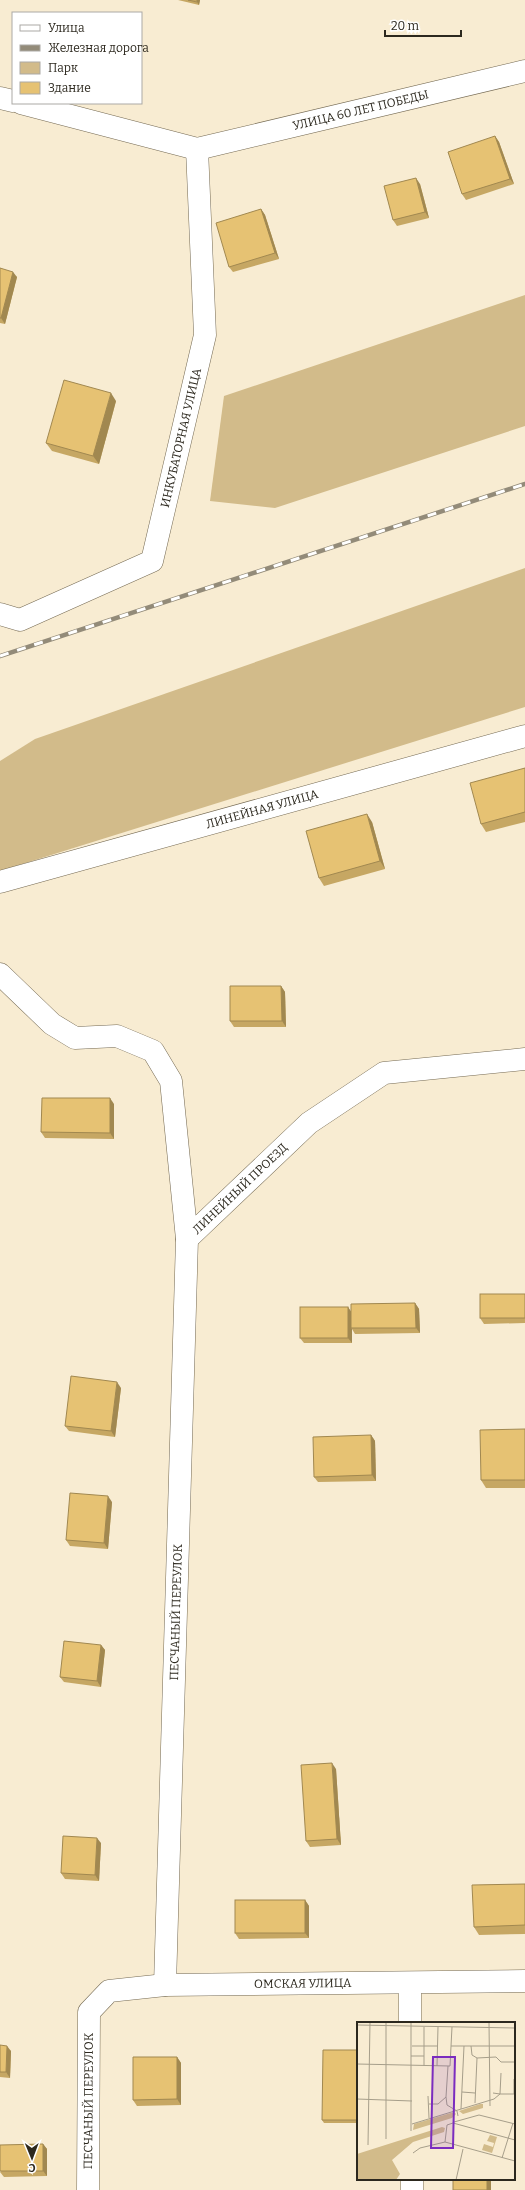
<svg xmlns="http://www.w3.org/2000/svg" width="525" height="2190" font-family="Bitter,serif">
	<style>
		.green { fill: #d2bb8a }
		.lines { fill: none; stroke-linecap: round; stroke-linejoin: round }
		.minor-casing { stroke: #756a53; stroke-width: 23 }
		.minor { stroke: #fff; stroke-width: 22 }
		.rail-casing { stroke: #938b79; stroke-width: 4.5 }
		.rail { stroke: #fff; stroke-width: 3; stroke-dasharray: 9; stroke-linecap: butt }
		.wall { fill: #c6a763 }
		.shaded-wall { fill: #a18850 }
		.building { fill: #e6c273; stroke: #a18850 }
		.labels { text-anchor: middle; dominant-baseline: central; stroke-width: 3; stroke-linejoin: round; paint-order: stroke }
		.street-label { font-size: 12px; fill: #2c281e; stroke: #fff }
		.inset-road { fill: none; stroke: #a69e8a; stroke-width: 1 }
		.view { fill: #7b2cbf; fill-opacity: 0.15; stroke: #7b2cbf; stroke-width: 2 }
		.inset-edge { fill: none; stroke: #2c281e; stroke-width: 2 }
	</style>
	<rect width="100%" height="100%" fill="#f8ecd2"/>
	<g class="green">
		<polygon points="525,295 525,426 275,508 210,501 224,396"/>
		<polygon points="525,568 525,707 0,871 0,761 35,739"/>
	</g>
	<g class="lines">
		<g class="minor-casing">
			<g id="minor">
				<polyline points="0,98 13,101"/>
				<path id="s1" d="M 21,103 L 197,149 L 525,71"/>
				<path id="s2" d="M 0,614 L 20,620 L 152,561 L 205,335 L 197,149"/>
				<path id="s3" d="M 0,882 L 525,736"/>
				<path id="s4" d="M 0,974 L 52,1024 L 75,1038 L 117,1036 L 153,1051 L 171,1081 L 187,1239 L 309,1123 L 384,1073 L 525,1059"/>
				<polyline points="410,1984 410,2023"/>
				<path id="s5" d="M 165,1985 L 187,1239"/>
				<polyline points="412,2179 412,2190"/>
				<path id="s6" d="M 88,2190 L 89,2012 L 109,1991 L 165,1985 L 525,1981"/>
			</g>
		</g>
		<use href="#minor" class="minor"/>
		<g class="rail-casing">
			<polyline id="rail" points="0,656 525,484"/>
		</g>
		<use href="#rail" class="rail"/>
	</g>
	<g class="wall">
		<polygon points="178,0 200,0 199,5"/>
		<polygon points="495,136 499,142 514,184 466,200 462,194"/>
		<polygon points="420,184 429,218 397,226 393,220"/>
		<polygon points="261,209 265,215 279,259 233,272 229,267"/>
		<polygon points="0,268 17,277 5,324 0,323"/>
		<polygon points="116,401 99,464 52,451 46,443"/>
		<polygon points="525,768 525,822 486,832 481,824"/>
		<polygon points="372,822 385,869 324,886 319,878"/>
		<polygon points="281,986 285,992 286,1027 234,1027 230,1021"/>
		<polygon points="114,1104 114,1139 45,1138 41,1132"/>
		<polygon points="525,1294 525,1323 484,1324 480,1318"/>
		<polygon points="415,1303 419,1309 420,1333 355,1334 352,1329 352,1343 304,1343 300,1338 348,1307 351,1312"/>
		<polygon points="121,1388 115,1437 69,1431 65,1426"/>
		<polygon points="525,1429 525,1488 486,1488 481,1480"/>
		<polygon points="371,1435 375,1441 376,1481 318,1482 314,1477"/>
		<polygon points="112,1502 108,1549 70,1546 66,1540"/>
		<polygon points="101,1645 105,1650 101,1687 64,1682 60,1677"/>
		<polygon points="336,1769 341,1845 310,1847 306,1841"/>
		<polygon points="101,1843 99,1881 65,1879 61,1873"/>
		<polygon points="525,1884 525,1934 479,1935 474,1927"/>
		<polygon points="305,1900 309,1906 309,1938 239,1939 235,1933"/>
		<polygon points="0,2045 11,2051 10,2078 0,2077"/>
		<polygon points="358,2050 358,2123 324,2123 322,2120"/>
		<polygon points="177,2057 181,2063 181,2105 137,2106 133,2100"/>
		<polygon points="43,2144 47,2149 47,2176 4,2177 0,2172"/>
	</g>
	<g class="shaded-wall">
		<polygon points="197,0 200,0 199,5 197,2"/>
		<polygon points="495,136 499,142 514,184 510,179"/>
		<polygon points="416,178 420,184 429,218 425,212"/>
		<polygon points="261,209 265,215 279,259 275,253"/>
		<polygon points="13,272 17,277 5,324 1,318"/>
		<polygon points="111,393 116,401 99,464 93,456"/>
		<polygon points="367,814 372,822 385,869 380,861"/>
		<polygon points="281,986 285,992 286,1027 282,1021"/>
		<polygon points="110,1098 114,1104 114,1139 110,1133"/>
		<polygon points="415,1303 419,1309 420,1333 416,1328"/>
		<polygon points="348,1307 352,1313 351,1328 352,1329 352,1343 348,1338"/>
		<polygon points="117,1382 121,1388 115,1437 111,1431"/>
		<polygon points="371,1435 375,1441 376,1481 372,1475"/>
		<polygon points="108,1496 112,1502 108,1549 104,1543"/>
		<polygon points="101,1645 105,1650 101,1687 97,1681"/>
		<polygon points="332,1763 336,1769 341,1845 337,1839"/>
		<polygon points="97,1838 101,1843 99,1881 95,1875"/>
		<polygon points="305,1900 309,1906 309,1938 305,1933"/>
		<polygon points="7,2046 11,2051 10,2078 6,2072"/>
		<polygon points="177,2057 181,2063 181,2105 177,2099"/>
		<polygon points="43,2144 47,2149 47,2176 43,2171"/>
		<rect x="487" y="2179" width="4" height="11"/>
	</g>
	<g class="building">
		<polygon points="188,0 197,0 197,2"/>
		<polygon points="495,136 510,179 462,194 448,152"/>
		<polygon points="416,178 425,212 393,220 384,186"/>
		<polygon points="261,209 275,253 229,267 216,223"/>
		<polygon points="0,268 13,272 1,318 0,318"/>
		<polygon points="64,380 111,393 93,456 46,443"/>
		<polygon points="525,768 525,812 481,824 470,783"/>
		<polygon points="367,814 380,861 319,878 306,831"/>
		<polygon points="230,986 281,986 282,1021 230,1021"/>
		<polygon points="42,1098 110,1098 110,1133 41,1132"/>
		<rect x="480" y="1294" width="45" height="24"/>
		<polygon points="415,1303 416,1328 351,1328 351,1304"/>
		<rect x="300" y="1307" width="48" height="31"/>
		<polygon points="71,1376 117,1382 111,1431 65,1426"/>
		<polygon points="525,1429 525,1480 481,1480 480,1430"/>
		<polygon points="371,1435 372,1475 314,1477 313,1437"/>
		<polygon points="70,1493 108,1496 104,1543 66,1540"/>
		<polygon points="64,1641 101,1645 97,1681 60,1677"/>
		<polygon points="332,1763 337,1839 306,1841 301,1765"/>
		<polygon points="63,1836 97,1838 95,1875 61,1873"/>
		<polygon points="525,1884 525,1925 474,1927 472,1885"/>
		<rect x="235" y="1900" width="70" height="33"/>
		<polygon points="0,2045 7,2046 6,2072 0,2072"/>
		<polygon points="323,2050 358,2050 358,2120 322,2120"/>
		<polygon points="133,2057 177,2057 177,2099 133,2100"/>
		<polygon points="43,2144 43,2171 0,2171 0,2145"/>
		<rect x="453" y="2179" width="34" height="11"/>
	</g>
	<g class="labels">
		<g class="street-label">
			<text stroke="none"><textPath href="#s1" startOffset="350">УЛИЦА 60 ЛЕТ ПОБЕДЫ</textPath></text>
			<text stroke="none"><textPath href="#s2" startOffset="292">ИНКУБАТОРНАЯ УЛИЦА</textPath></text>
			<text stroke="none"><textPath href="#s3" startOffset="272">ЛИНЕЙНАЯ УЛИЦА</textPath></text>
			<text stroke="none"><textPath href="#s4" startOffset="447">ЛИНЕЙНЫЙ ПРОЕЗД</textPath></text>
			<text stroke="none"><textPath href="#s5" startOffset="373">ПЕСЧАНЫЙ ПЕРЕУЛОК</textPath></text>
			<text stroke="none"><textPath href="#s6" startOffset="401">ОМСКАЯ УЛИЦА</textPath></text>
			<text stroke="none"><textPath href="#s6" startOffset="89">ПЕСЧАНЫЙ ПЕРЕУЛОК</textPath></text>
		</g>
	</g>
	<g transform="translate(357 2022)">
		<rect width="158" height="158" fill="#f8ecd2"/>
		<path d="M 123,82 L 126,82 L 126,86 L 106,92 L 102,89 ZM 97,90 L 99,92 L 95,96 L 56,108 L 57,102 ZM 85,105 L 88,106 L 87,110 L 56,120 L 35,138 L 43,152 L 39,158 L 0,158 L 0,132 ZM 133,113 L 140,115 L 135,131 L 125,128 L 127,122 L 136,125 L 137,121 L 130,119 Z" fill="#d2bb8a"/>
		<path class="inset-road" d="M 132,0 L 133,84M 0,3 L 158,6M 55,24 L 80,24M 94,24 L 158,24M 114,24 L 115,33 L 120,36 L 118,81M 54,34 L 67,34M 120,36 L 139,35 L 144,40 L 158,40M 0,42 L 93,44 L 95,5M 67,44 L 67,5M 80,44 L 81,5M 105,70 L 118,71M 136,71 L 143,72 L 144,51M 157,72 L 157,57M 71,74 L 72,96M 89,75 L 91,44M 0,77 L 55,79M 72,82 L 81,82 L 89,75 L 90,83 L 100,89 L 101,94M 104,87 L 107,24M 97,100 L 122,93 L 158,102M 55,102 L 137,77 L 143,72 L 158,72M 54,109 L 54,0M 29,117 L 29,0M 88,120 L 90,103 L 96,101 L 158,118M 11,123 L 13,0M 56,131 L 63,126 L 88,120 L 158,139M 145,136 L 156,101M 99,158 L 106,127"/>
		<path class="view" d="M 76,35 L 98,35 L 96,126 L 74,126 Z"/>
		<rect width="158" height="158" class="inset-edge"/>
	</g>
	<rect x="12" y="12" width="130" height="92" fill="#ffffff" stroke="#aba9a5"/>
	<rect x="20" y="25" width="20" height="6" fill="#ffffff" stroke="#aba9a5"/>
	<text x="48" y="32" font-size="12" fill="#2c281e">Улица</text>
	<rect x="20" y="45" width="20" height="6" fill="#938b79" stroke="#aba9a5"/>
	<text x="48" y="52" font-size="12" fill="#2c281e">Железная дорога</text>
	<rect x="20" y="62" width="20" height="12" fill="#d2bb8a" stroke="#aba9a5"/>
	<text x="48" y="72" font-size="12" fill="#2c281e">Парк</text>
	<rect x="20" y="82" width="20" height="12" fill="#e6c273" stroke="#aba9a5"/>
	<text x="48" y="92" font-size="12" fill="#2c281e">Здание</text>
	<g transform="translate(32 2158) rotate(179)" stroke="#ffffff" stroke-width="3" paint-order="stroke">
	<path d="M0-3L7 15L0 10L-7 15Z" fill="#2c281e"/>
	<text y="-6" font-size="11" font-weight="bold" text-anchor="middle" fill="#2c281e">С</text>
	</g>
	<path d="M385 30v6h76v-6" fill="none" stroke="#2c281e" stroke-width="2"/>
	<text x="391" y="30" font-size="12" fill="#2c281e" stroke="#ffffff" stroke-width="3" paint-order="stroke">20 m</text>
</svg>
